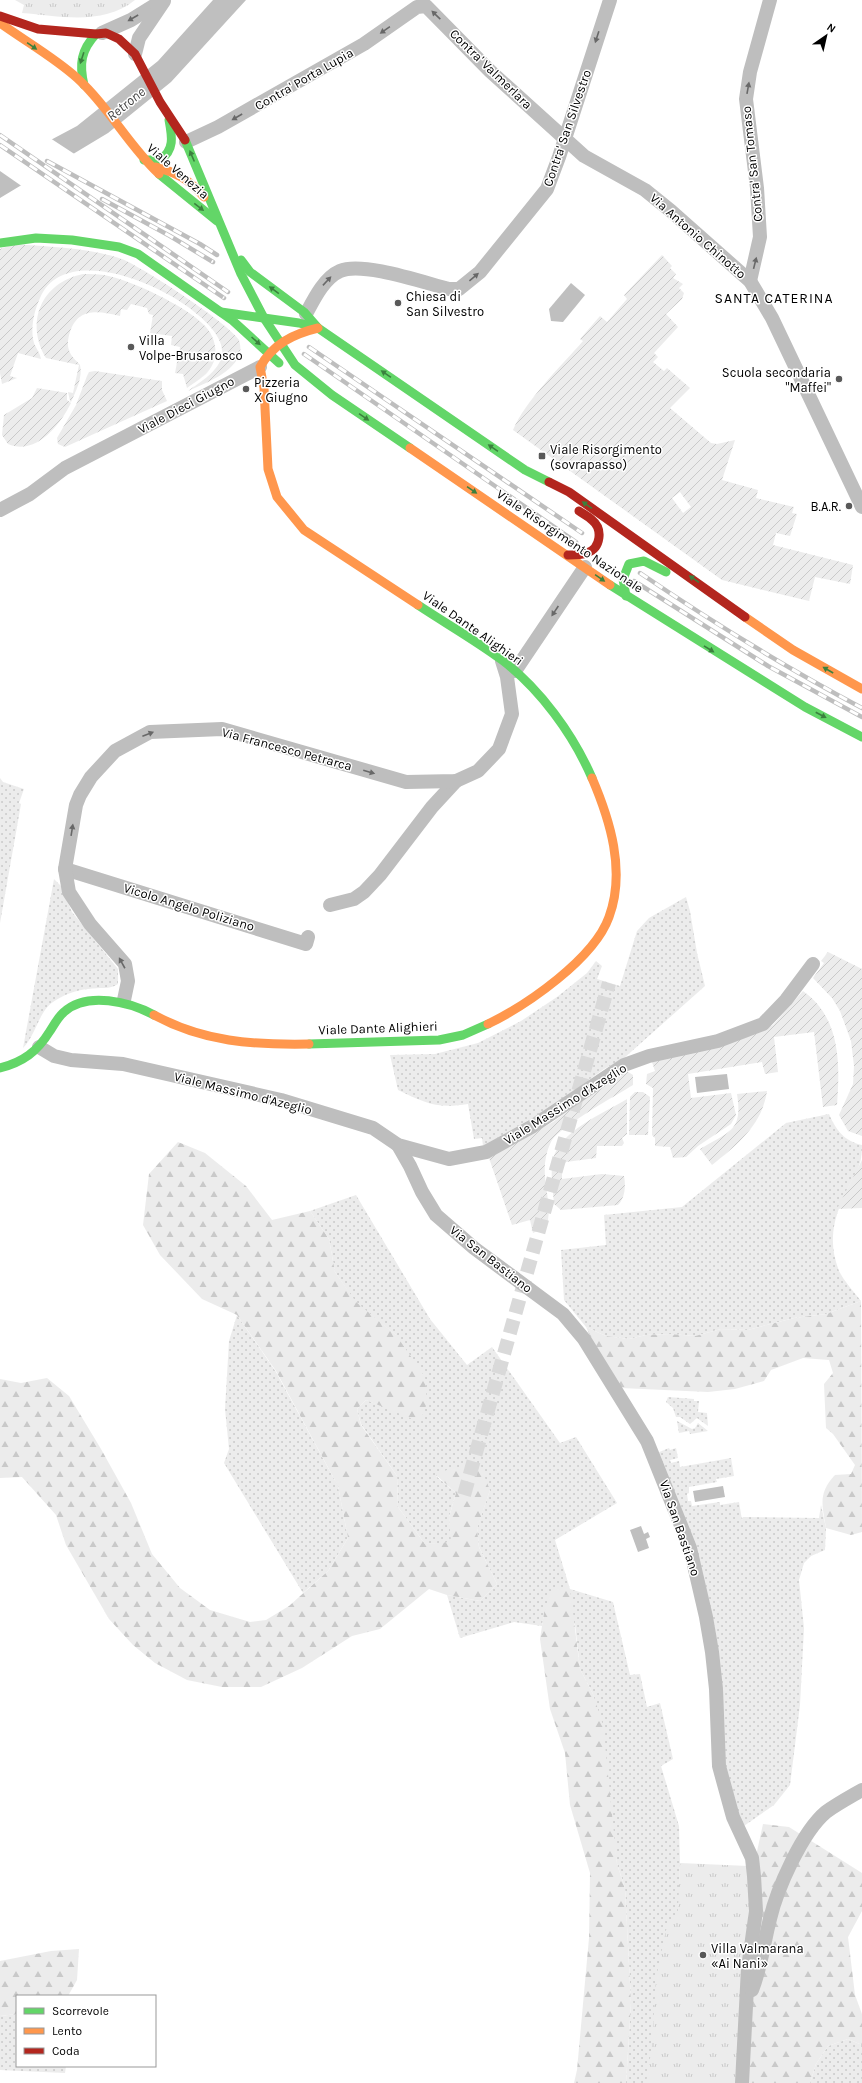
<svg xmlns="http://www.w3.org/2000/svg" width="862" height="2083" font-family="Karla,sans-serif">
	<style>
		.grass { fill: url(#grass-dots) }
		.forest { fill: url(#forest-firs) }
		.park { fill: url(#park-tufts) }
		.garden { fill: url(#garden-furrows); fill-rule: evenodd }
		.water { fill: #bfbfbf }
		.pier { fill: #fff }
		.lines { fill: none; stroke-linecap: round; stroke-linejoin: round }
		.street-tunnel { stroke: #d9d9d9; stroke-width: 14; stroke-dasharray: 14 7; stroke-linecap: butt }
		.street { stroke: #bebebe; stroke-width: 14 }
		.fast { stroke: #63d668; stroke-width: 9 }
		.slow { stroke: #ff974d; stroke-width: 9 }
		.jam { stroke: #b3261e; stroke-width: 9 }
		.rail-casing { stroke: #bebebe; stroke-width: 4.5 }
		.rail { stroke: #fff; stroke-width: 3; stroke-dasharray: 9; stroke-linecap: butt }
		.oneway { fill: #686868 }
		.oneway2 { fill: #3b803e }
		.poi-dot { fill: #595959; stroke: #fff; stroke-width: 1.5 }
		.labels { text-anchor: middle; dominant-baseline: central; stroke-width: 3; stroke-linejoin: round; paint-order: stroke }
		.street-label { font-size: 13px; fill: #000; stroke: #fff }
		.poi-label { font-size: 13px; fill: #000; stroke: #fff; text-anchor: start }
		.water-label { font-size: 14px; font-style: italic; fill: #444; stroke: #fff }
		.neighbourhood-label { font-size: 14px; letter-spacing: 1px; fill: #000; stroke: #fff }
	</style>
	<defs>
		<pattern id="grass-dots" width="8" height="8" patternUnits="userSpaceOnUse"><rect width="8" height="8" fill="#ececec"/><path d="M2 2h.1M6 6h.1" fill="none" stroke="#c9c9c9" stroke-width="1.8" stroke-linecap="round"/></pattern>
		<pattern id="forest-firs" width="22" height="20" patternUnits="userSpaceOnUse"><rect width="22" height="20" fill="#ececec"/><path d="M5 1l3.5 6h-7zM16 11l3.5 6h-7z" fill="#c9c9c9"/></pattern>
		<pattern id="park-tufts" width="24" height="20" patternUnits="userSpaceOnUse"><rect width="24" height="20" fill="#ececec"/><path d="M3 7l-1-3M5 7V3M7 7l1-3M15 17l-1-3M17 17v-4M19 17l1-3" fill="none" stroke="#c9c9c9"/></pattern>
		<pattern id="garden-furrows" width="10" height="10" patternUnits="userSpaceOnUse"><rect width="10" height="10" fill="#ececec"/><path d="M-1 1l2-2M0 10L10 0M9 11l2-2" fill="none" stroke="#c9c9c9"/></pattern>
	</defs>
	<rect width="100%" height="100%" fill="#fff"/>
	<g class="grass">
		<polygon points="0,778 3,782 24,789 19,803 21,804 0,923"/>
		<path d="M 54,879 L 61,886 L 72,912 L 118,969 L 118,984 C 110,990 99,987 88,989 C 76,990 63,995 53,1002 C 39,1011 36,1035 23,1048 Z"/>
		<path d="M 686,897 L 690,911 L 697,953 L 705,986 L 623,1059 L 604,1069 L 550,1108 L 483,1146 L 482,1138 L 474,1139 L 468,1104 C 437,1109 425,1103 398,1090 L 390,1055 L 435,1054 L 478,1043 L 521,1021 L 557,997 L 587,973 L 596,961 L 602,966 L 597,979 L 620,986 L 637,931 L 649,918 Z"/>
		<path d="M 829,1114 C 836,1130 844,1141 862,1145 C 862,1165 857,1171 848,1188 C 834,1216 827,1240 839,1271 C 844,1281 854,1292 861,1301 L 826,1314 L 794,1318 L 748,1330 L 721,1329 L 695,1336 L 670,1334 L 646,1335 L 629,1339 L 606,1336 L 586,1327 L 564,1300 L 561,1250 L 606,1245 L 604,1215 L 682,1207 L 786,1123 Z"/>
		<polygon points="356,1195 430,1319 467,1365 492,1347 560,1443 576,1437 617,1503 555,1540 570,1589 613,1602 630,1675 640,1674 647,1707 660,1703 673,1759 661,1766 679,1826 680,1863 674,2083 626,2083 631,2003 625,1888 617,1864 593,1694 580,1669 575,1624 544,1613 542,1626 514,1622 460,1638 447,1595 480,1601 497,1584 479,1547 477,1528 490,1490 436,1476 456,1493 449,1517 452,1543 425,1544 398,1507 397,1476 361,1424 357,1409 366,1400 385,1407 396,1335 356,1303 335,1272 329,1239 310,1211"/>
		<polygon points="237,1315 276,1372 338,1486 348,1538 328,1571 303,1593 224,1463 229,1449 225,1409 229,1341"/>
		<polygon points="668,1397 694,1399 694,1401 699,1401 698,1412 707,1413 708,1426 697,1418 690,1424 680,1417 676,1417 673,1408 666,1402"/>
		<polygon points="677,1421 692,1429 695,1428 698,1423 708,1431 690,1434 689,1431 679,1433"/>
		<polygon points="669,1448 670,1450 676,1448 678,1458 670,1460 671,1463 679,1461 680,1467 731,1458 734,1476 716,1479 717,1482 689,1487 689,1493 687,1494 688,1501 691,1501 692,1506 720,1502 720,1505 739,1502 742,1520 743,1517 819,1518 821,1505 826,1528 825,1550 811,1556 804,1563 799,1580 804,1628 800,1705 790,1785 774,1805 741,1828 721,1766 719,1654 714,1623 697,1551 657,1453"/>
		<polygon points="17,2014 17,2066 66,2066 65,2073 0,2070 0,2016"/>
		<polygon points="848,2039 862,2045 862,2083 810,2083 816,2064 828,2046"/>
	</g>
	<g class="forest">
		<polygon points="178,1142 205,1153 246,1186 272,1220 310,1211 329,1239 335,1272 356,1302 396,1335 425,1377 427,1403 420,1422 366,1400 357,1409 361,1425 397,1476 398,1507 425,1544 451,1542 449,1517 456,1493 436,1475 451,1468 480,1466 490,1490 477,1529 479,1547 497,1584 480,1601 447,1595 429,1589 380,1629 352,1636 302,1668 261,1687 222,1687 187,1680 155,1663 133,1645 109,1619 66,1545 56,1515 22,1477 0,1478 0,1379 21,1383 47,1378 69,1396 101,1449 131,1503 152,1554 180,1588 210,1610 250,1622 266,1620 289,1606 328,1571 348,1538 338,1486 276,1371 237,1315 202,1299 160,1255 143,1225 149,1174"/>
		<path d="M 861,1301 L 862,1532 L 851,1535 L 826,1528 C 822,1505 818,1493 835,1475 L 851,1474 L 855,1465 L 833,1434 L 826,1428 L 824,1384 L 833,1373 L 829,1360 L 803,1358 L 771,1370 L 764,1381 L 735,1389 L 708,1392 L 621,1388 L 597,1351 L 586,1327 L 606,1336 L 629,1339 L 646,1335 L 670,1334 L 695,1336 L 721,1329 L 748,1330 L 794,1318 L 826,1314 Z"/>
		<polygon points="552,1588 570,1589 580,1669 593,1694 603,1725 617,1864 625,1888 631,2003 626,2083 574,2083 577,2070 589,1938 590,1873 570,1805 565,1753 550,1709 540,1639 544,1613"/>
		<polygon points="763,1824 789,1827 862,1873 862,1911 848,1937 855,1995 862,2014 862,2045 848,2039 828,2046 816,2064 810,2083 745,2083 756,1856"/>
		<polygon points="79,1949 77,1980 68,1996 17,1996 17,2014 0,2016 0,1961 51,1951"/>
	</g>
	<g class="park">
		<path d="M 15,0 L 135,0 C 103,26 60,16 22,13 L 24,5 Z"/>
		<polygon points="680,1863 748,1866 750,1896 736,2083 646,2083 652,2046 656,1979 666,1930 678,1911"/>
	</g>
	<g class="garden">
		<path d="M 14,244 C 50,247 84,247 119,258 C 137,263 231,325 239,340 C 240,344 241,348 240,352 C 235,373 205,383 188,391 C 200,382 220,371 222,354 C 229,311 70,227 40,298 C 34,311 30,329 34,343 C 36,348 40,353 41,359 L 18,353 L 10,376 L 17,378 L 2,384 L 0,373 L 0,249 Z"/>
		<path d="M 662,255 L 672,266 L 670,268 L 676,274 L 673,278 L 683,284 L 679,288 L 684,293 L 682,299 L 666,314 L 678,327 L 654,353 L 658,357 L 653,362 L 664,371 L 667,368 L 690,388 L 670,408 L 711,443 L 717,444 L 735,440 L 722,480 L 758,490 L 756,498 L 794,507 L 792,513 L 797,514 L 790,536 L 776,533 L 773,545 L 853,565 L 850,584 L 815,577 L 809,601 L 722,580 L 513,430 C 525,401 562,365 583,341 L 580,339 L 600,316 L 607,322 L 627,299 L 624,295 ZM 680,492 L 691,507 L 683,513 L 672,498 Z"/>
		<path d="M 83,274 C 90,274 97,274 104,275 C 131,280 186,306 205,326 C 213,334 217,347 215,357 C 212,373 198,380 187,388 L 183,374 L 175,373 L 180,347 L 171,345 L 172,336 L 150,333 L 153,315 L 149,314 L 147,308 L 131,304 L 127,310 L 121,309 L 120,316 C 99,311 78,307 70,332 C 68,338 67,345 69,350 C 71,357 76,360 80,365 C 83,377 76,391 71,402 L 70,401 L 68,392 L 73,393 L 79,365 L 46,358 C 25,322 41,283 83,274 Z"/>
		<polygon points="95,371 162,381 162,390 167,401 65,447 58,444 57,438 76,405 87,376 89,372"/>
		<path d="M 37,388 L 67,393 L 67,400 L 71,403 C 60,425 36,456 8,444 L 2,435 L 4,415 L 32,398 Z"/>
		<polygon points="828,952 862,969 862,1136 848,1131 839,1115 853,1084 854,1066 851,1041 840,1011 832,998 813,978 824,963 821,961"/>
		<path d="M 803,991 C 841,1018 840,1064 837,1105 L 823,1107 L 814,1032 L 774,1037 L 778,1072 L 765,1074 L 762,1062 L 688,1074 L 691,1098 L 731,1093 L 736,1115 L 731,1124 L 698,1146 L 686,1157 L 673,1158 L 670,1147 L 655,1146 L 655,1138 L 652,1135 L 653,1088 L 646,1084 L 647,1074 L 655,1071 L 652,1062 L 753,1035 L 773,1025 Z"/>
		<path d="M 625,1070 L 633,1075 L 633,1085 C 615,1096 563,1125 552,1140 C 546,1151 544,1164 545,1176 C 546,1191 552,1213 546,1227 L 533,1233 L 530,1220 L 512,1225 L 489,1158 L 553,1122 Z"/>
		<path d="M 767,1091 C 762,1125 738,1144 712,1165 L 700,1149 C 729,1131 743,1132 737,1094 Z"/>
		<polygon points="635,1092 643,1092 650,1097 648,1135 629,1135 630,1097"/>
		<path d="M 627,1099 L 627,1134 L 622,1138 L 624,1143 L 622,1146 L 597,1146 L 596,1158 L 566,1162 L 562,1166 L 562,1179 L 602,1174 L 624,1176 C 626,1186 625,1198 618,1205 L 561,1210 L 554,1204 C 553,1190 550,1174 553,1160 C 558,1132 604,1113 627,1099 Z"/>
		<polygon points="862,1160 862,1208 837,1209"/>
	</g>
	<g class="water">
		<polygon points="213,0 246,0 171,82 108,133 0,198 0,167 77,126 158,61"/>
		<polygon points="571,283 585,295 563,322 551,321 549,309"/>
		<polygon points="727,1074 729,1089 697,1093 695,1077"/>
		<polygon points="723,1486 725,1497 695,1502 693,1491"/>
		<polygon points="641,1526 644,1534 648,1532 650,1537 646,1539 649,1548 638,1552 630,1530"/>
	</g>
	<polygon class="pier" points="50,138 76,155 23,187 0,171 0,164"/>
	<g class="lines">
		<polyline class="street-tunnel" points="464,1495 609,983"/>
		<g class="street">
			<polyline points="102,33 131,20 163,0"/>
			<polyline points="135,54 139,38 164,1"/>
			<polyline points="186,142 218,127 364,44 417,7 426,6 490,71 584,156 645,190 671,211 750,281 772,318 862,507"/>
			<polyline points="750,281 760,237 757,188 746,99 750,72 770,0"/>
			<path d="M 306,314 C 314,299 324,278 340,271 C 362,261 425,283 449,289 L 459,289 L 480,272 L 547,189 L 559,157 L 610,0"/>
			<polyline points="0,510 30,494 65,468 260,367"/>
			<polyline points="515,671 585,567"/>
			<polyline points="65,869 306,944 308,937"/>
			<polyline points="330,905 354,899 364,892 380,875 432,807 456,781"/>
			<polyline points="124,1000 128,981 125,964 90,924 69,892 65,869 76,805 80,795 91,777 115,751 150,732 222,729 406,782 456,781 478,771 499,749 512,714 507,677 502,661"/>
			<polyline points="39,1047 54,1056 71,1060 123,1064 281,1100 373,1128 398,1145 449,1159 486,1152 533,1126 624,1065 649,1056 718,1041 763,1024 786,1000 813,964"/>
			<polyline points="398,1145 410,1166 422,1192 436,1215 474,1248 563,1314 584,1339 647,1441 690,1548 706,1617 712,1652 716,1689 719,1766 733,1817 752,1858 754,1876 756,1911 748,1968 742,2083"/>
			<path d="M 752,1990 C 761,1968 764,1942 770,1919 C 777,1889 802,1832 826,1812 C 837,1804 850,1797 862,1790"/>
		</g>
		<g class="fast">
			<path d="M 84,85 C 79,64 81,50 96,34"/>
			<polyline points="185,140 241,274 264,318 295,365 332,395 410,448"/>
			<path d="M 144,160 L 160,160 C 175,150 172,136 169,120"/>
			<polyline points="159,174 217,221"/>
			<polyline points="0,243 36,238 72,240 119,247 138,254 232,320 279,363"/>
			<polyline points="241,260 250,272 304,312 318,328"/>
			<polyline points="221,312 299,323 318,328 525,470 549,482"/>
			<polyline points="610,585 805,707 862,737"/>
			<polyline points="626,596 623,579 629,564 644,561 666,572"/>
			<path d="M 418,605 C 445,623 475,640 502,660 C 540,689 573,734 592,778"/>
			<polyline points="309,1044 439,1040 463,1035 488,1024"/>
			<path d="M 0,1068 C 23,1062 37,1052 50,1031 C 54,1025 58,1017 64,1012 C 87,991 130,1002 154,1015"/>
		</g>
		<g class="slow">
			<path d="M 0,23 C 25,41 55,58 77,78 C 109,107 128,145 159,174"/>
			<path d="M 155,167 C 176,172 190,180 204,197"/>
			<path d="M 318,328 C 293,334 273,344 260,367 L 264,388 L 268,469 L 277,497 L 304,530 L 418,605"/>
			<polyline points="410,448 610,585"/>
			<polyline points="745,617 793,650 862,689"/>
			<path d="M 154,1015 C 204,1042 252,1045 309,1044"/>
			<path d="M 488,1024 C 527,1005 594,959 609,917 C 626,871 610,820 592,778"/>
		</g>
		<g class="jam">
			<polyline points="0,16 38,29 96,34 106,33 119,39 135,54 160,102 185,140"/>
			<polyline points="549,482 569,492 745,617"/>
			<path d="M 568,555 C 574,555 581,555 587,553 C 601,548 603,529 592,520 C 588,516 583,514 579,511"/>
		</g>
		<g class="rail-casing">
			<g id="rail">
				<polyline points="0,135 228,292"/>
				<polyline points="0,145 224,298"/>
				<polyline points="47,161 200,244 217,255"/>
				<polyline points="102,199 170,236 213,262"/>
				<polyline points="309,347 582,533"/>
				<polyline points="304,354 576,542"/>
				<path d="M 640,573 C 712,622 785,667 862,708"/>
				<polyline points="634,581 768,666 862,717"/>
			</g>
		</g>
		<use href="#rail" class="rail"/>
	</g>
	<defs><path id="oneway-solid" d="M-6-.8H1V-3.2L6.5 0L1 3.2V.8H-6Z"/></defs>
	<g class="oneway">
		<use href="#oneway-solid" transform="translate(436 15) rotate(-136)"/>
		<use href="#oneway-solid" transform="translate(133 18) rotate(150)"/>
		<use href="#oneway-solid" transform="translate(385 30) rotate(145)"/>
		<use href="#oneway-solid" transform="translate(597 37) rotate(108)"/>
		<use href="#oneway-solid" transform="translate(748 88) rotate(-80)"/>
		<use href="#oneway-solid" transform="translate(237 117) rotate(150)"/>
		<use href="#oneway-solid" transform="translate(755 263) rotate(-76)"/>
		<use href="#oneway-solid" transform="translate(474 277) rotate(-40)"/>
		<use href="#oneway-solid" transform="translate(327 281) rotate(-47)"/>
		<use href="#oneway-solid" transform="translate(555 611) rotate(124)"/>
		<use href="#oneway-solid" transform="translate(148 734) rotate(-21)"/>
		<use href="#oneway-solid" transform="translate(369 772) rotate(16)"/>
		<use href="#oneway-solid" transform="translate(72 830) rotate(-81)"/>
		<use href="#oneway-solid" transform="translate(122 963) rotate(-119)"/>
	</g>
	<g class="oneway2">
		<use href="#oneway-solid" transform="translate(32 46) rotate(35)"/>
		<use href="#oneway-solid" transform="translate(82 58) rotate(108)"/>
		<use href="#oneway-solid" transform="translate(192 156) rotate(-113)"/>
		<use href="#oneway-solid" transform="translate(199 207) rotate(38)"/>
		<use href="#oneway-solid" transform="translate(274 290) rotate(-144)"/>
		<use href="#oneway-solid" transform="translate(256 341) rotate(42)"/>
		<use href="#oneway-solid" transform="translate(386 374) rotate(-146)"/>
		<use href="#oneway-solid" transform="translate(364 417) rotate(34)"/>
		<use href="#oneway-solid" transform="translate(493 448) rotate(-146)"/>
		<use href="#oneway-solid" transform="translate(472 490) rotate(34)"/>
		<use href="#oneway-solid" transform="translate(587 505) rotate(-146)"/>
		<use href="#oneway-solid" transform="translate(600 578) rotate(35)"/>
		<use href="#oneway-solid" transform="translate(694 579) rotate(-145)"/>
		<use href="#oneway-solid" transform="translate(709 649) rotate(32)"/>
		<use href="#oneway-solid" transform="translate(828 670) rotate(-150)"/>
		<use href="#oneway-solid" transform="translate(821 715) rotate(28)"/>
	</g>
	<g class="poi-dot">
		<circle cx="398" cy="303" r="4"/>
		<circle cx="131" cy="347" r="4"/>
		<circle cx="839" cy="379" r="4"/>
		<circle cx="246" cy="389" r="4"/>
		<rect x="538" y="452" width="8" height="8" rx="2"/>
		<circle cx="849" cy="506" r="4"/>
		<circle cx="703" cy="1955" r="4"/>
	</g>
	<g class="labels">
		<g class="street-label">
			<text transform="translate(491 69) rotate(44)">Contra' Valmerlara</text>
			<text transform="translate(304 79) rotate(-30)">Contra' Porta Lupia</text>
			<text transform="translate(567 128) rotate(-71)">Contra' San Silvestro</text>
			<text transform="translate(752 164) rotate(-96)">Contra' San Tomaso</text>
			<text transform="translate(178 171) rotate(41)">Viale Venezia</text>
			<text transform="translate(698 236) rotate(41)">Via Antonio Chinotto</text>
			<text transform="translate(186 405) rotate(-28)">Viale Dieci Giugno</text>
			<text transform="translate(570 541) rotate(34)">Viale Risorgimento Nazionale</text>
			<text transform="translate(473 628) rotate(35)">Viale Dante Alighieri</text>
			<text transform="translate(287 749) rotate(15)">Via Francesco Petrarca</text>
			<text transform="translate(189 907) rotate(17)">Vicolo Angelo Poliziano</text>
			<text transform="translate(378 1028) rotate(-2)">Viale Dante Alighieri</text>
			<text transform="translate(243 1093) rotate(14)">Viale Massimo d'Azeglio</text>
			<text transform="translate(565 1104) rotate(-32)">Viale Massimo d'Azeglio</text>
			<text transform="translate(491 1259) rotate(38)">Via San Bastiano</text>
			<text transform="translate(680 1528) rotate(71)">Via San Bastiano</text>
		</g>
		<g class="poi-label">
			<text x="406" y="296">Chiesa di<tspan x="406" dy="15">San Silvestro</tspan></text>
			<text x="139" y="340">Villa<tspan x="139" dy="15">Volpe-Brusarosco</tspan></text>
			<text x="831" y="372" text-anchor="end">Scuola secondaria<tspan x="831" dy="15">"Maffei"</tspan></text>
			<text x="254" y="382">Pizzeria<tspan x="254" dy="15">X Giugno</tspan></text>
			<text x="550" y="449">Viale Risorgimento<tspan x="550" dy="15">(sovrapasso)</tspan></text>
			<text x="841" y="506" text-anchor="end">B.A.R.</text>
			<text x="711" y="1948">Villa Valmarana<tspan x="711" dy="15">«Ai Nani»</tspan></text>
		</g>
		<g class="water-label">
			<text transform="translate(126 104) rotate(-39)">Retrone</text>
		</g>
		<g class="neighbourhood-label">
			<text x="774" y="298">SANTA CATERINA</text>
		</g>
	</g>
	<rect x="16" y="1995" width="140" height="72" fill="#ffffff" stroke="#999999"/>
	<rect x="24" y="2008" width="20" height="6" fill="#63d668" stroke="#999999"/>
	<text x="52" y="2015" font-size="12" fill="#000000">Scorrevole</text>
	<rect x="24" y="2028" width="20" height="6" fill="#ff974d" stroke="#999999"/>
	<text x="52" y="2035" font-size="12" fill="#000000">Lento</text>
	<rect x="24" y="2048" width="20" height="6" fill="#b3261e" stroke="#999999"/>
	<text x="52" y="2055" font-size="12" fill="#000000">Coda</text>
	<g transform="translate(826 36) rotate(34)" stroke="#ffffff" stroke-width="3" paint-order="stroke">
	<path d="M0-3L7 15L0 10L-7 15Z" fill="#000000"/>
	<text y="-6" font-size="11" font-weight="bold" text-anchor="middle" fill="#000000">N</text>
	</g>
</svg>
